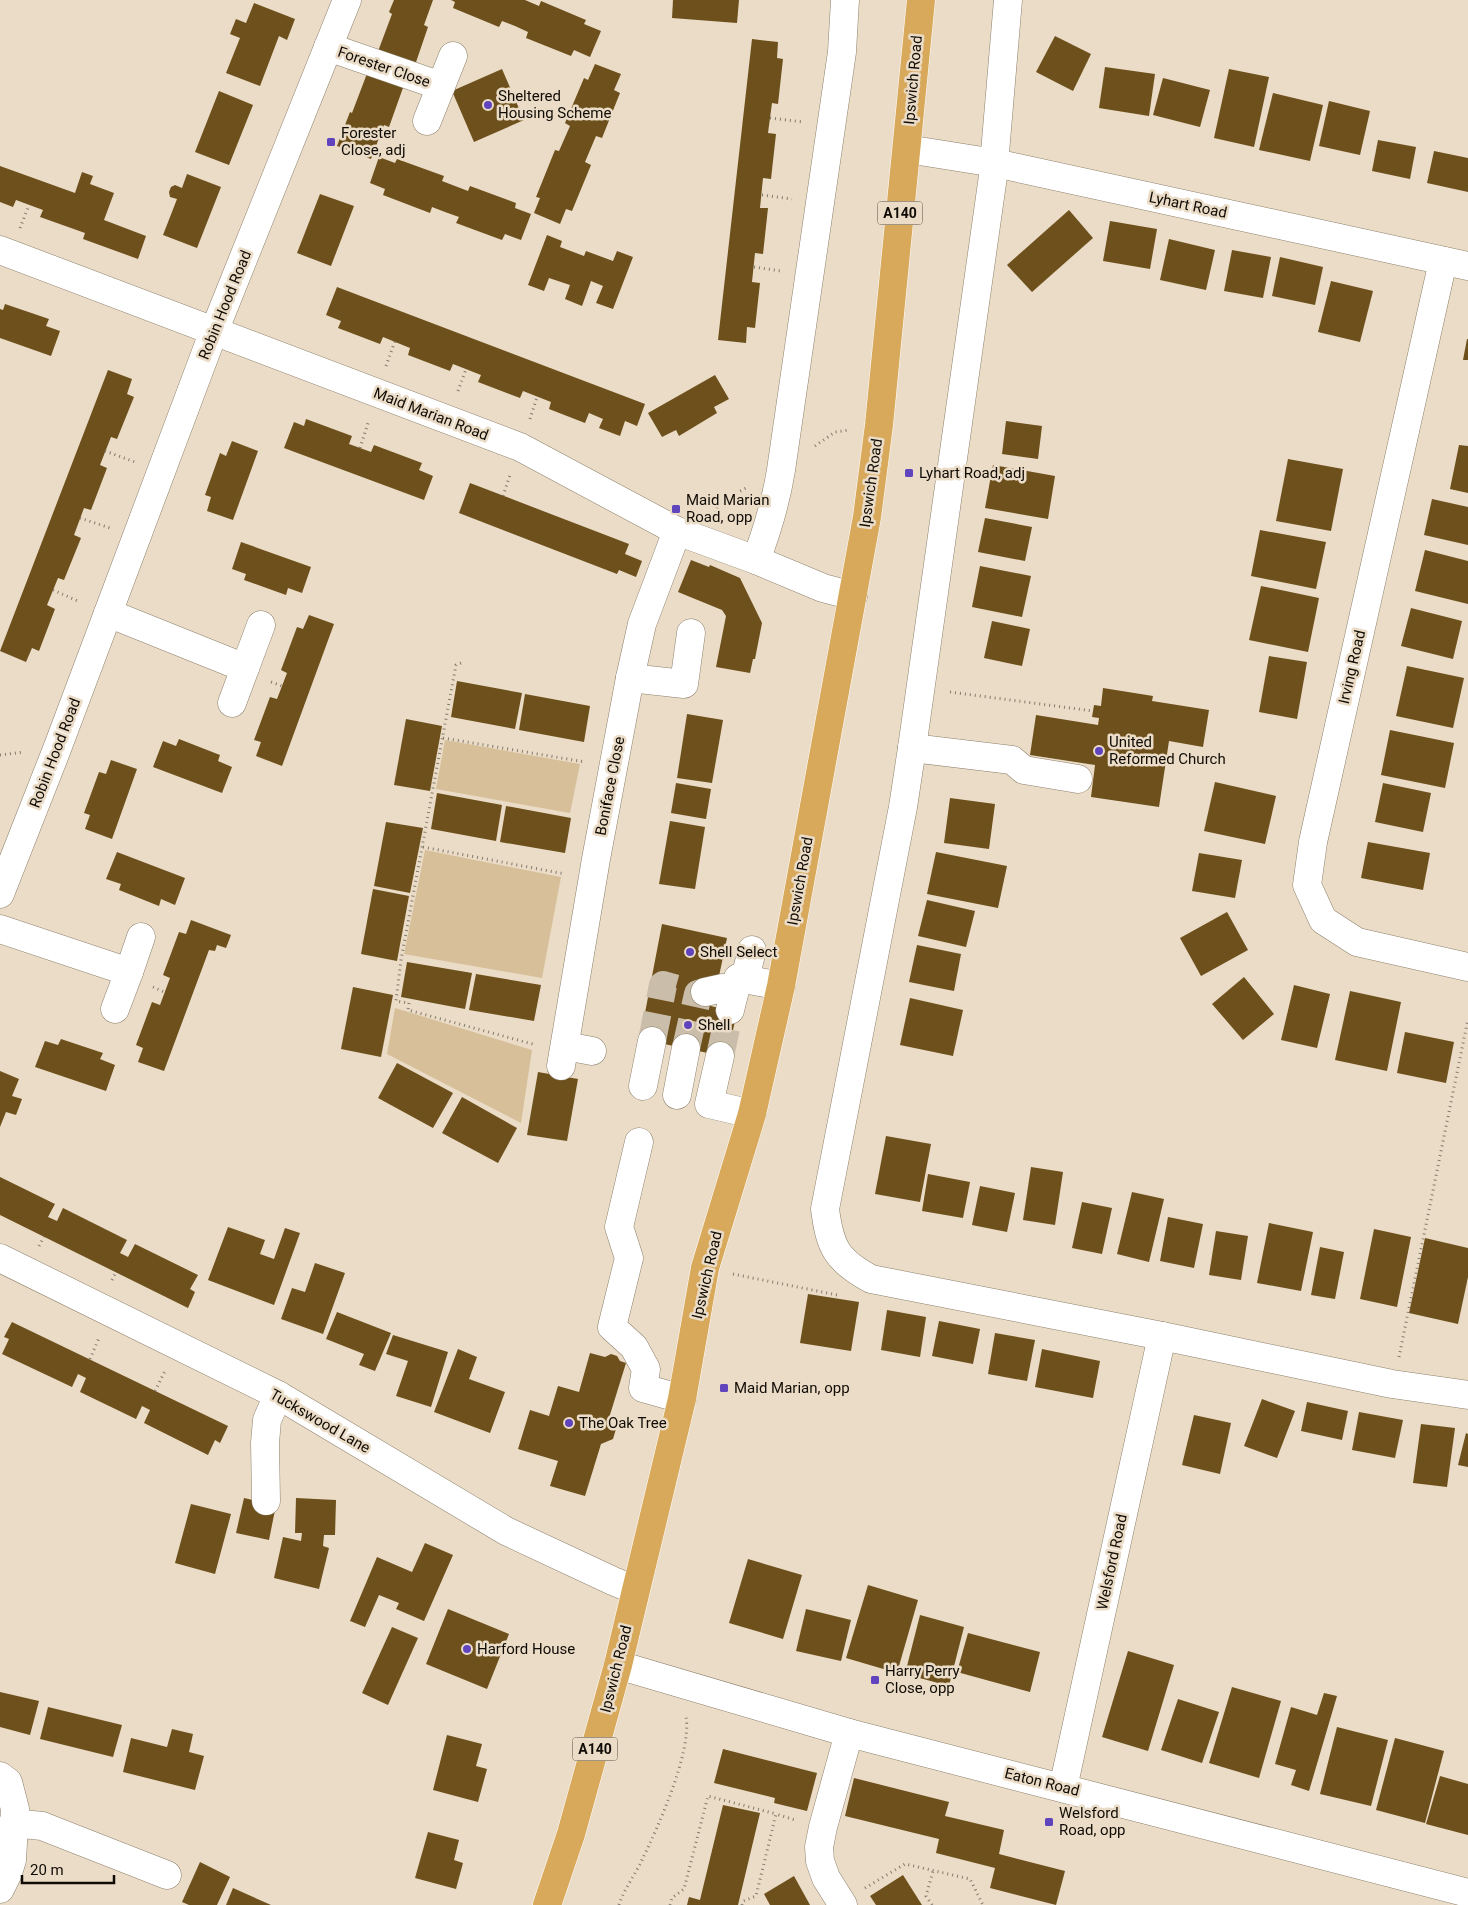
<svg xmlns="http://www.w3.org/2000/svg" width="1468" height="1905" font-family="Roboto,sans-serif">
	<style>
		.green { fill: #d7bf99 }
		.building { fill: #6d501b }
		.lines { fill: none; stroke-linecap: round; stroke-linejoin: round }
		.minor-tunnel { stroke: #cabdaa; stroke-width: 28; stroke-dasharray: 28 14; stroke-linecap: butt }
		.minor-casing { stroke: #8d806c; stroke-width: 29 }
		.highway-casing { stroke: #fff; stroke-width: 29 }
		.path { stroke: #847a6c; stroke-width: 3; stroke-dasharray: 1 4; stroke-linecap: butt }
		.minor { stroke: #fff; stroke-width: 28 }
		.highway { stroke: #d8a95b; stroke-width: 28 }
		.poi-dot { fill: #6044bd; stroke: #ebdcc7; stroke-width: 2 }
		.labels { text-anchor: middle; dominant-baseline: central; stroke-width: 5; stroke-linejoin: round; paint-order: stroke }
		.shield { fill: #ebdcc7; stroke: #524a3f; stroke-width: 1 }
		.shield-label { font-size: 14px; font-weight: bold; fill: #100c05 }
		.street-label { font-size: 15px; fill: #100c05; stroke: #ebdcc7 }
		.poi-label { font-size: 15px; fill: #100c05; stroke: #ebdcc7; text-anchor: start }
	</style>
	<rect width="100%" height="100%" fill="#ebdcc7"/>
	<g class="green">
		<polygon points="445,740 580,764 570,813 436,789"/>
		<polygon points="425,850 561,877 542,978 404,954"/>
		<polygon points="395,1008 532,1050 521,1123 387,1054"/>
	</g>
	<g class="building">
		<polygon points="394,0 433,0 424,25 428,27 414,68 377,54 392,14 389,12"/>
		<polygon points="451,0 525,0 539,6 541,1 586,20 584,24 601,31 590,57 574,50 571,56 526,38 528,32 515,26 502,21 499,27 453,8 455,2"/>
		<polygon points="673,0 739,0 737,23 672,18"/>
		<polygon points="254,3 295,19 287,40 279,36 260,86 226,73 240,38 230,34 236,19 246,23"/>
		<polygon points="1055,36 1091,54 1073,91 1036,72"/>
		<polygon points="752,39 778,42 777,58 783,59 778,104 772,103 768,133 776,134 771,179 763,178 760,208 768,208 763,254 755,253 752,282 760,283 755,328 747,327 746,343 718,340"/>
		<polygon points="595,64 621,74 614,90 620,93 602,138 596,136 585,162 591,165 572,211 566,209 560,224 534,213 540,198 536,197 555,150 559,151 570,126 565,123 584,78 588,80"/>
		<polygon points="1105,67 1155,74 1149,116 1099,108"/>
		<polygon points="502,69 524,120 474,142 452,91"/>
		<polygon points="1229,69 1269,77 1254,147 1214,138"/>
		<polygon points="368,71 404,85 389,127 384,125 371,159 337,146 350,112 352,113"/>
		<polygon points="1163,78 1210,90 1200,127 1153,115"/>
		<polygon points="219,91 253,105 229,165 195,152"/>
		<polygon points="1273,93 1323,105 1310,161 1259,150"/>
		<polygon points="1329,101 1370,111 1360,155 1319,146"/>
		<polygon points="1378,140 1416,147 1410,179 1372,171"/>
		<polygon points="1434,151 1468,158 1468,192 1427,183"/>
		<polygon points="379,157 395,163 397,159 444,176 442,181 468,191 470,186 516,203 515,208 531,214 521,240 505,234 502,240 456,223 459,217 445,212 432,207 430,213 383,195 385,189 370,183"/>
		<polygon points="0,166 75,193 82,172 93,176 90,184 114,193 104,220 146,236 138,259 83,239 85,233 40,217 43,210 16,200 13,207 0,202"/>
		<polygon points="187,174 221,187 197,248 163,235 177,199 170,197 169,192 171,187 175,185 182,188"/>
		<polygon points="320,194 354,206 331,266 297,253"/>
		<polygon points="1069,210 1093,238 1032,292 1007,265"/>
		<polygon points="1110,221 1157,229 1150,269 1103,261"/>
		<polygon points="547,235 562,241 560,247 584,256 586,251 613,261 617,251 633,257 613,309 596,303 603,286 591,281 582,306 565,299 570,285 549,278 544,291 528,285"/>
		<polygon points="1169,239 1215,250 1206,290 1160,280"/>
		<polygon points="1232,250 1271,257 1263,298 1224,291"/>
		<polygon points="1280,257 1323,267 1315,305 1272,296"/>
		<polygon points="1331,281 1373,291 1360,342 1318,332"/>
		<polygon points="337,287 645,404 637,426 625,421 620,436 599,428 603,419 589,413 585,423 549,409 551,402 523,391 520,398 478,382 481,375 453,364 450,371 408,355 410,348 383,337 380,344 338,328 341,321 326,315"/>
		<polygon points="5,304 49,319 46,326 60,331 51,356 0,338 0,309 3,310"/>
		<polygon points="1467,339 1468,339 1468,360 1463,360"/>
		<polygon points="108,370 132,379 127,394 134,397 117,439 111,437 100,465 107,468 91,510 84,508 74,535 81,538 64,580 58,578 47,605 55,609 39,651 32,648 26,662 0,651"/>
		<polygon points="715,375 729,399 714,407 717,413 679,436 676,430 662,437 648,413"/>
		<polygon points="306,419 352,436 349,444 371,452 374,445 422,463 419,470 433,476 424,500 284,448 294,422 304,426"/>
		<polygon points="1006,421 1042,426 1038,459 1002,454"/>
		<polygon points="232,441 258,451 233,520 207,511 211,497 205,495 220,453 226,456"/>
		<polygon points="1459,445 1468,446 1468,493 1450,489"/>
		<polygon points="1288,459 1343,469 1331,531 1276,521"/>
		<polygon points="993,465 1055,476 1048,519 985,508"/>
		<polygon points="470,483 629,544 625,554 642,561 636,577 619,570 617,574 459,513"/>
		<polygon points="1432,499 1468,507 1468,545 1424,535"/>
		<polygon points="985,518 1032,527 1025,561 978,552"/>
		<polygon points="1260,530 1326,542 1316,589 1251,576"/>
		<polygon points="241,542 311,567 302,593 288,588 286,595 244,580 246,574 232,569"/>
		<polygon points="1425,550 1468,561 1468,604 1415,591"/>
		<polygon points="691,560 709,567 710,565 740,578 762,623 755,659 753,659 750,673 716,667 726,616 722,610 678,592"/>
		<polygon points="980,566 1031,576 1022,617 972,607"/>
		<polygon points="1261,586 1319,598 1308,652 1249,640"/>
		<polygon points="1411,608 1462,621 1453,659 1401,646"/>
		<polygon points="309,615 334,624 282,766 256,756 261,742 254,740 270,697 277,699 287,673 281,670 297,627 303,629"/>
		<polygon points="992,621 1030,629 1022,666 984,658"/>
		<polygon points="1269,656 1307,662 1297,719 1259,712"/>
		<polygon points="1407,666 1464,678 1453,728 1396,716"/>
		<polygon points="457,681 522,693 515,729 451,717"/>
		<polygon points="1103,688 1153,696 1152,701 1209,710 1203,747 1169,741 1159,807 1091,797 1095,765 1030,755 1036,715 1098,725 1099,718 1092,717 1094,705 1101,706"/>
		<polygon points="525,694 590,706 584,742 519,730"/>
		<polygon points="687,714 723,720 712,783 677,778"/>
		<polygon points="406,719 442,726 430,791 394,785"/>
		<polygon points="1390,730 1454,743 1445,788 1381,775"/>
		<polygon points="179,739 220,755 218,761 232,767 222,793 153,767 163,741 176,746"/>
		<polygon points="111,760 137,769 112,839 85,829 90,815 84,813 99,772 106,774"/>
		<polygon points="1215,782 1276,796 1265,844 1204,831"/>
		<polygon points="676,783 711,789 706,819 671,813"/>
		<polygon points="1383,783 1431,793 1423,832 1375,822"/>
		<polygon points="437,793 502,805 496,841 431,829"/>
		<polygon points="950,798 995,804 989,849 944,843"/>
		<polygon points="506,806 571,818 565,853 500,842"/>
		<polygon points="670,821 705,827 695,889 659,884"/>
		<polygon points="386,822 423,828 410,893 374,886"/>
		<polygon points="1368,842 1430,853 1423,890 1361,878"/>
		<polygon points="117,852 185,878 175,905 161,899 159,906 119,890 121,884 106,879"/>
		<polygon points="936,852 1007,866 998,908 927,894"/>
		<polygon points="1199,853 1242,860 1235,898 1192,891"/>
		<polygon points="373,889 409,896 397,961 361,954"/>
		<polygon points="927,900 975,911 966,947 918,936"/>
		<polygon points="1227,912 1248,950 1201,976 1180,938"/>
		<polygon points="191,920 231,935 226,948 217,945 215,951 209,950 164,1071 138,1062 143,1048 136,1045 152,1002 160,1005 170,978 163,975 179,932 186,934"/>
		<polygon points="662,924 727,938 718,981 702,1004 737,1012 727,1057 640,1039"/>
		<polygon points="917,945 961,954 954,991 909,982"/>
		<polygon points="407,962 472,973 465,1009 401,997"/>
		<polygon points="476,974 541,985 534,1021 469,1010"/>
		<polygon points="1244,977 1274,1014 1243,1040 1212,1004"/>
		<polygon points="1294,985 1330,994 1317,1048 1281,1040"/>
		<polygon points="353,987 393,995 381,1057 341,1049"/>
		<polygon points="1350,991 1401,1002 1387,1071 1335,1060"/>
		<polygon points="910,998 963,1010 953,1056 900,1045"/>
		<polygon points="1405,1032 1454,1042 1446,1083 1397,1073"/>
		<polygon points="61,1039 103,1053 100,1059 115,1065 106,1091 35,1067 45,1041 58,1045"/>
		<polygon points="397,1063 453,1093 433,1128 378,1098"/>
		<polygon points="0,1071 19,1079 12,1096 22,1099 16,1115 6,1112 0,1127"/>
		<polygon points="538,1072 578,1079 567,1141 527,1135"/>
		<polygon points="462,1097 517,1128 498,1163 442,1133"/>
		<polygon points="886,1136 931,1144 920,1202 875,1194"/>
		<polygon points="1031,1167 1063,1172 1055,1225 1023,1220"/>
		<polygon points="928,1174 970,1182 963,1218 922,1211"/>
		<polygon points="0,1177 55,1204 48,1217 57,1221 63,1208 127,1240 120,1253 128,1257 135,1244 198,1275 190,1289 195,1292 188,1308 0,1215"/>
		<polygon points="980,1186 1015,1193 1007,1232 972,1225"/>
		<polygon points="1132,1192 1164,1199 1149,1262 1117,1254"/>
		<polygon points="1082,1202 1112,1208 1102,1254 1072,1248"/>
		<polygon points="1168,1217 1203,1224 1194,1268 1160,1261"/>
		<polygon points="1269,1223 1313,1232 1301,1291 1257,1283"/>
		<polygon points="228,1227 265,1240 260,1254 274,1259 285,1228 300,1233 274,1305 208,1280"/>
		<polygon points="1374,1229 1411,1237 1397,1307 1360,1299"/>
		<polygon points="1216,1231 1248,1236 1241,1280 1209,1275"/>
		<polygon points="1425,1238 1468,1248 1468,1277 1458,1324 1409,1313"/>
		<polygon points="1320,1247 1344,1252 1335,1299 1311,1295"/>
		<polygon points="315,1263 345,1273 323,1334 281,1319 292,1288 305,1292"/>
		<polygon points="808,1294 859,1302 851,1351 800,1343"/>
		<polygon points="887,1310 926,1317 920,1357 881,1350"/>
		<polygon points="337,1312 391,1333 375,1371 359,1365 364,1354 326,1339"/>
		<polygon points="939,1321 980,1329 973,1364 932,1356"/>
		<polygon points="12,1322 228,1426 220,1443 215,1440 208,1455 144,1423 150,1410 142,1406 136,1419 80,1392 86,1378 78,1374 72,1387 2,1354 9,1339 4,1337"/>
		<polygon points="995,1333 1035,1340 1027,1381 988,1374"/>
		<polygon points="393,1335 448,1352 431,1407 396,1396 408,1361 386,1354"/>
		<polygon points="458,1349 477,1357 469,1379 505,1392 490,1433 434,1412"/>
		<polygon points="1042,1349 1100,1361 1093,1398 1035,1387"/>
		<polygon points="590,1353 605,1357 611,1354 617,1356 620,1361 626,1363 609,1418 616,1429 613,1439 601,1444 585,1496 550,1486 558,1461 518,1449 530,1410 549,1416 558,1386 579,1392"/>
		<polygon points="1262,1399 1295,1411 1277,1458 1244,1446"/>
		<polygon points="1307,1402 1348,1411 1342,1440 1301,1431"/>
		<polygon points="1359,1412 1403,1420 1395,1458 1352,1450"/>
		<polygon points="1194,1415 1231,1423 1220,1474 1182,1465"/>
		<polygon points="1421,1424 1455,1428 1447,1487 1413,1483"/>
		<polygon points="1466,1433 1468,1434 1468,1467 1458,1465"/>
		<polygon points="244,1498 276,1505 269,1540 236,1533"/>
		<polygon points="296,1498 336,1500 335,1535 324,1535 323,1546 329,1548 319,1589 274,1578 283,1537 301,1541 302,1533 295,1533"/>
		<polygon points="191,1504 231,1514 215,1574 175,1563"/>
		<polygon points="425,1543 453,1555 424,1621 396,1609 399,1603 379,1595 365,1627 350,1621 377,1557 412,1572"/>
		<polygon points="748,1559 802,1575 783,1639 729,1623"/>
		<polygon points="868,1585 918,1600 897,1673 846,1658"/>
		<polygon points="448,1609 509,1634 487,1689 426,1664"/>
		<polygon points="806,1609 851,1620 841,1661 796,1651"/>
		<polygon points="920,1615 964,1627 949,1686 905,1674"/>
		<polygon points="392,1627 418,1638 388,1705 362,1693"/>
		<polygon points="968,1633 1040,1652 1030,1692 957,1672"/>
		<polygon points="1128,1651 1174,1665 1148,1751 1102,1737"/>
		<polygon points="1232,1687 1281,1701 1259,1778 1209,1763"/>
		<polygon points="0,1692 39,1701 30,1735 0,1727"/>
		<polygon points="1324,1693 1337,1696 1309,1791 1291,1785 1296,1770 1275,1764 1291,1707 1317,1715"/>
		<polygon points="1178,1699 1219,1712 1202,1763 1161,1750"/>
		<polygon points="48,1707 122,1725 113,1757 40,1739"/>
		<polygon points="1337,1727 1388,1740 1371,1806 1320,1794"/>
		<polygon points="172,1729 193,1734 189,1752 204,1756 195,1790 123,1772 131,1738 167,1747"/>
		<polygon points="447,1735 482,1744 476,1766 487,1769 478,1802 433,1790"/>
		<polygon points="1395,1738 1444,1751 1425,1823 1376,1810"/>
		<polygon points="723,1749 817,1773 807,1811 774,1803 775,1798 714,1783"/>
		<polygon points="1440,1776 1468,1784 1468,1835 1426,1824"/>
		<polygon points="854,1778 949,1802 945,1816 1004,1830 999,1854 1065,1871 1056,1905 990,1888 995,1868 936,1853 939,1839 845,1816"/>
		<polygon points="723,1805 760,1813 738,1905 687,1905 689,1897 700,1900"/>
		<polygon points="428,1832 459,1840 454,1860 463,1863 456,1889 415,1878"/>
		<polygon points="200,1862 230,1877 217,1905 189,1905 182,1902"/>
		<polygon points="903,1875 922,1905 876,1905 870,1896"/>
		<polygon points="794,1876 810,1905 770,1905 764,1894"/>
		<polygon points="233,1888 271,1905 226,1905"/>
	</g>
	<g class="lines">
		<g class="minor-tunnel">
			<polyline points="652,1041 663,985 681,990"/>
			<polyline points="686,1048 698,994 705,992"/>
			<polyline points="720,1056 730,1010"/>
		</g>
		<g class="minor-casing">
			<g id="minor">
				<path d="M 1008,0 L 993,176 L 912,748 L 903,807 L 825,1209 C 830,1247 836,1260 871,1279 L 1162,1336"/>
				<polyline points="328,47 441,86 427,121"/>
				<polyline points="441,86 453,56"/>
				<polyline points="907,149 995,163 1468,266"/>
				<polyline points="0,250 520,447 677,531 756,560 823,588 853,596"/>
				<polyline points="1443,261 1313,842 1307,885 1323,920 1357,942 1468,967"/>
				<path d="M 756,560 C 767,531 776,501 781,470 L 842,52 L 845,0"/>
				<polyline points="108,613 245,668 232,703"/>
				<polyline points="245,668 261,625"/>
				<polyline points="630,678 684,684 691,633"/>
				<polyline points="912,748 1012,760 1024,770 1078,779"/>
				<polyline points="0,894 57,749 209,344 347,0"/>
				<polyline points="0,929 129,972 115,1009"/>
				<polyline points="129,972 141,937"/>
				<polyline points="745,979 752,950"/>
				<polyline points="705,992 723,988"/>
				<polyline points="730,1010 738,978 781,986"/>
				<polyline points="565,1046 592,1051"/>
				<polyline points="720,1056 709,1104 752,1114"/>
				<polyline points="561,1066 596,859 630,678 642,624 677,531"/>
				<polyline points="643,1086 652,1041"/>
				<polyline points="677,1095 686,1048"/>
				<polyline points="639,1142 619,1227 629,1258 612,1327 634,1347 646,1369 643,1388 682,1399"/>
				<polyline points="0,1258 278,1395 506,1531 613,1581 635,1590"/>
				<polyline points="266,1501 265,1443 267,1420 278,1395"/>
				<polyline points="618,1665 849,1733 1468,1893"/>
				<polyline points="0,1776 8,1782 15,1809 12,1860 8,1873 0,1889"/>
				<polyline points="1063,1788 1162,1336 1392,1384 1468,1395"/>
				<polyline points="13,1823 42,1826 167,1875"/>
				<polyline points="843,1905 826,1878 820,1861 819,1847 823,1827 849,1733"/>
			</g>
		</g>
		<g class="highway-casing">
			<polyline id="highway" points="547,1905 571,1834 618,1665 682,1399 705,1268 752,1114 781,986 867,517 879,425 921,0"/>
		</g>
		<g class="path">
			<polyline points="770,118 803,122"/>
			<polyline points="762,195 792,199"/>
			<polyline points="20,228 29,205"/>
			<polyline points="754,267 781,271"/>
			<polyline points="386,366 395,341"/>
			<polyline points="458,391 466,369"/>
			<polyline points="530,419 537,397"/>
			<polyline points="815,446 835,432 850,430"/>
			<polyline points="360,448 369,420"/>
			<polyline points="105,451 135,462"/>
			<polyline points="503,496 510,475"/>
			<polyline points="715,513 720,502 746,488"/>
			<polyline points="80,518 110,528"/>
			<polyline points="53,590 80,602"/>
			<polyline points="461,663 456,665 401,960 396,1001 409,1003 408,1010 536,1045"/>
			<polyline points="271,682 282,686"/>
			<polyline points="950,692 1093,711"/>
			<polyline points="443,738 585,762"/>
			<polyline points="0,755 24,752"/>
			<polyline points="423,847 565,874"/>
			<polyline points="153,987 164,992"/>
			<polyline points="39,1246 44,1237"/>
			<polyline points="733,1274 837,1295"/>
			<polyline points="112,1280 116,1272"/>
			<polyline points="1399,1357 1468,1019"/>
			<polyline points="90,1359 99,1338"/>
			<polyline points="155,1391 165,1371"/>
			<polyline points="865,1888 905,1864 970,1879 983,1905"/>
			<path d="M 619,1905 C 624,1889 635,1875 642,1860 C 658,1827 692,1752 686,1717"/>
			<polyline points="670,1905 672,1898 684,1889 708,1796 776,1814"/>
			<polyline points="742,1905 743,1901 756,1896 776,1814 795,1820"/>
			<polyline points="932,1905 926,1896 933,1871"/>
		</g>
		<use href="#minor" class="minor"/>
		<use href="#highway" class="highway"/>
	</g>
	<g class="poi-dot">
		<circle cx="488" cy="105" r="5"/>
		<rect x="326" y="137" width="10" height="10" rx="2.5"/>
		<rect x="904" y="468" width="10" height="10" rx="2.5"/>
		<rect x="671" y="504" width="10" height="10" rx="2.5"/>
		<circle cx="1099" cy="751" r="5"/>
		<circle cx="690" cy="952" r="5"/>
		<circle cx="688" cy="1025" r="5"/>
		<rect x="719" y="1383" width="10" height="10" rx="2.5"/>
		<circle cx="569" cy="1423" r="5"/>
		<circle cx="467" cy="1649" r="5"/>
		<rect x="870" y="1675" width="10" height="10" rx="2.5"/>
		<rect x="1044" y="1817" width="10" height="10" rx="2.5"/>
	</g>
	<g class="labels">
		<g class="shield">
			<rect x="877.5" y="201.5" width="45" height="23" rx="4"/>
			<rect x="572.5" y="1737.5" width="45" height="23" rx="4"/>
		</g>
		<g class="shield-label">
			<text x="900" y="213">A140</text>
			<text x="595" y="1749">A140</text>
		</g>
		<g class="street-label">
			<text transform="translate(384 67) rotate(19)">Forester Close</text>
			<text transform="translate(913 80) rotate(-85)">Ipswich Road</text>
			<text transform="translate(1188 205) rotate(12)">Lyhart Road</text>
			<text transform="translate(225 305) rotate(-68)">Robin Hood Road</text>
			<text transform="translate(431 414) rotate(21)">Maid Marian Road</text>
			<text transform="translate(871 483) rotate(-82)">Ipswich Road</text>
			<text transform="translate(1352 667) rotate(-77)">Irving Road</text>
			<text transform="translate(55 753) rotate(-69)">Robin Hood Road</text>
			<text transform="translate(610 786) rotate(-79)">Boniface Close</text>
			<text transform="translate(800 881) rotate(-80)">Ipswich Road</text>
			<text transform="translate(707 1275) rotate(-77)">Ipswich Road</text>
			<text transform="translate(320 1421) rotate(30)">Tuckswood Lane</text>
			<text transform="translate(1112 1562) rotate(-78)">Welsford Road</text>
			<text transform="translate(616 1669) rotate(-76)">Ipswich Road</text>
			<text transform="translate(1042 1782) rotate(14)">Eaton Road</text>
		</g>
		<g class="poi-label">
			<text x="498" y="96">Sheltered<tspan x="498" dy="17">Housing Scheme</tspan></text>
			<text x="341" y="133">Forester<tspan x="341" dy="17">Close, adj</tspan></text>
			<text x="919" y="473">Lyhart Road, adj</text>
			<text x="686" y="500">Maid Marian<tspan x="686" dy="17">Road, opp</tspan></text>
			<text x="1109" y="742">United<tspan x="1109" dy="17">Reformed Church</tspan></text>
			<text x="700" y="952">Shell Select</text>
			<text x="698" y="1025">Shell</text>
			<text x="734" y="1388">Maid Marian, opp</text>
			<text x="579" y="1423">The Oak Tree</text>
			<text x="477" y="1649">Harford House</text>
			<text x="885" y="1671">Harry Perry<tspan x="885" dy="17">Close, opp</tspan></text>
			<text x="1059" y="1813">Welsford<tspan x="1059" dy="17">Road, opp</tspan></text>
		</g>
	</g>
	<path d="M22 1875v8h92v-8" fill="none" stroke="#100c05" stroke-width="2.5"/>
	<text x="30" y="1875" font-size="15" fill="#100c05" stroke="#ebdcc7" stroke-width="4" paint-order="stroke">20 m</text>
</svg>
